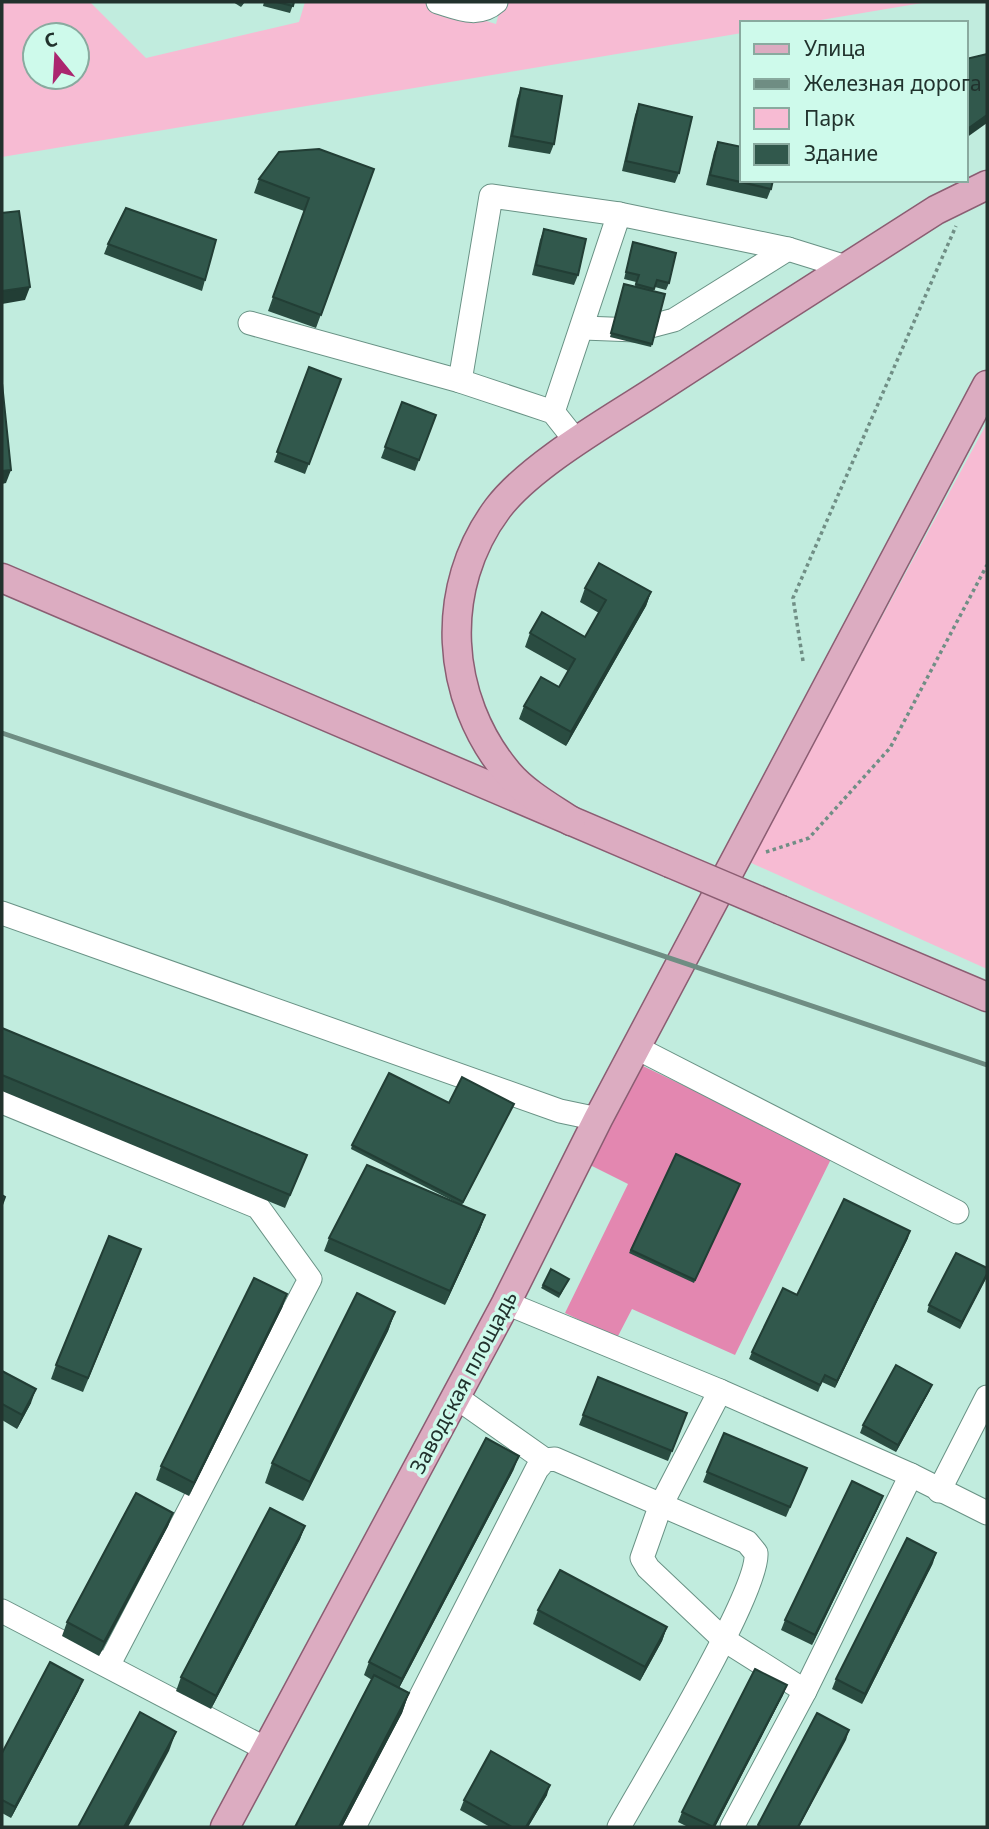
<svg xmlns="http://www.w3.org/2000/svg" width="989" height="1829" font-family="'Noto Sans',sans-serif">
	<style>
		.green { fill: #f7bbd3; fill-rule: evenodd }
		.forest { fill: #e387b0 }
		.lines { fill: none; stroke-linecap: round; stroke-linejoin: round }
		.minor-casing { stroke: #699285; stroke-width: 25 }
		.major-casing { stroke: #8b5d72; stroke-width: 31 }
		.path { stroke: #708e85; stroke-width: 3.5; stroke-dasharray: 3.5 3.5; stroke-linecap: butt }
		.minor { stroke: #fff; stroke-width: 23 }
		.major { stroke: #dcacc1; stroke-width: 28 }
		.rail { stroke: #6f8d83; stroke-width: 5 }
		.major-bridge-casing { stroke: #8b5d72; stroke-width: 31; stroke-linecap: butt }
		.major-bridge { stroke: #dcacc1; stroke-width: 28 }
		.wall { fill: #2a4c41 }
		.shaded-wall { fill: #223e35 }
		.building { fill: #31584c; stroke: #223e35; stroke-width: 2 }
		.labels { text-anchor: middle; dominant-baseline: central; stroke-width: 7; stroke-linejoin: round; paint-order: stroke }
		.street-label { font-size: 21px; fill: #21322d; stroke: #cefaeb }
	</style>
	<rect width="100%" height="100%" fill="#c1ecde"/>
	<g class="green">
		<path d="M 2,2 L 90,2 L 146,58 L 299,22 L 305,2 L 423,2 L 496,24 L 502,2 L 928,2 L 803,23 L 742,23 L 742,33 L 2,157 ZM 35,35 L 77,35 L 77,77 L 35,77 Z"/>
		<polygon points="987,423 987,969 749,862"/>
	</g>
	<polygon class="forest" points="643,1066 832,1157 735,1355 632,1309 617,1338 565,1313 628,1184 590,1165"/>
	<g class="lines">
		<g class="minor-casing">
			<g id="minor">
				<path d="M 438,2 C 458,8 478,18 496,2"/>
				<polyline points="250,323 460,381 491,196 619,214"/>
				<polyline points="583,328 636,330 674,320 788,249"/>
				<polyline points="460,381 553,412 576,441"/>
				<polyline points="553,412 619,214 788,249 846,267"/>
				<polyline points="2,913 560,1111 598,1119"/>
				<polyline points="637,1048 957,1212"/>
				<polyline points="2,1102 258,1207 310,1279 109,1664"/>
				<polyline points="506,1303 720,1391 911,1475 987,1513"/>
				<polyline points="720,1391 660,1507 642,1558 648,1568 723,1639 805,1691"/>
				<polyline points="456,1397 545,1460"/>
				<polyline points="939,1491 987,1397"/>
				<polyline points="2,1611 266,1749"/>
				<path d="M 354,1827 L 537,1469 L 545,1460 L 555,1459 L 747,1542 L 756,1553 C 760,1591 644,1782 619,1827"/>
				<polyline points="732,1827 805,1691 911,1475"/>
			</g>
		</g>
		<g class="major-casing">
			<g id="major">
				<polyline points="2,578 670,863"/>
				<path d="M 571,821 C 550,807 525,793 508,773 C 445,698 438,588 498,508 C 530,466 605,423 650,394 C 745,332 840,271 936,210 L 987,185"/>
				<polyline points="781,910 987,997"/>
				<polyline points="225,1827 506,1303 598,1119 987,385"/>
			</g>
		</g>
		<g class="path">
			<polyline points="803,661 793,598 956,226"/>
			<polyline points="766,852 809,838 890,748 987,565"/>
		</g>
		<use href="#minor" class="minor"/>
		<use href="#major" class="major"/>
		<polyline class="rail" points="2,733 987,1065"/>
		<g class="major-bridge-casing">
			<polyline id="major-bridge" points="670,863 781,910"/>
		</g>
		<use href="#major-bridge" class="major-bridge"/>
	</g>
	<g class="wall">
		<polygon points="233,2 245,2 241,7"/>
		<polygon points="264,2 294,2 290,13 263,6"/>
		<polygon points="521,88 554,144 550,154 508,147 517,99"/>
		<polygon points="639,104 679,173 675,183 622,171 635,115"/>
		<polygon points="718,142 771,189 767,199 706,185 714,152"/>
		<polygon points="374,169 316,328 268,311 304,211 254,193 259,179"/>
		<polygon points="544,229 578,275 574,285 532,275 540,240"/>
		<polygon points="633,242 669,283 666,290 655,287 653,291 652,344 651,347 610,337 623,287 635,286 636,282 624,279"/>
		<polygon points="108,244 205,280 202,291 104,254"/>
		<polygon points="309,367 341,379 305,474 274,462"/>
		<polygon points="402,402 436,415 415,471 381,458"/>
		<polygon points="585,588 651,592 646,606 566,746 519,719 524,706 559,687 568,671 525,647 530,633 585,637 599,613 580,602"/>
		<polygon points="2,1028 307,1155 285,1208 2,1091"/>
		<polygon points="449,1103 514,1104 462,1205 485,1215 480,1229 445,1305 324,1251 329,1238 461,1205 351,1149 352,1145"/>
		<polygon points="676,1154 740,1184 694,1283 629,1253"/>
		<polygon points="908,1238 835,1388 822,1382 818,1392 749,1359 752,1352 797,1295"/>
		<polygon points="136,1263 83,1392 51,1379 56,1365"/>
		<polygon points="987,1268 960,1329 927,1312 929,1305"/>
		<polygon points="569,1279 559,1298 541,1288 543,1285"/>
		<polygon points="287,1294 282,1308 189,1496 156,1480 161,1466"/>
		<polygon points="395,1312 388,1331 303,1501 265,1483 272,1463"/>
		<polygon points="2,1371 31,1403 17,1429 2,1420"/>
		<polygon points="598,1377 687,1413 668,1461 579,1425"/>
		<polygon points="932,1385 929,1392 896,1452 860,1433 863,1425"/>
		<polygon points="514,1469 399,1688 409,1693 402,1713 342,1827 295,1827 372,1680 364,1675 369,1662"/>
		<polygon points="707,1472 803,1478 786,1517 703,1482"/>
		<polygon points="879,1506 812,1645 781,1630 785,1620"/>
		<polygon points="173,1513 168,1526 99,1656 62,1636 67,1622"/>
		<polygon points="305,1526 300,1539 211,1709 176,1691 181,1677"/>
		<polygon points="933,1563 862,1704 832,1689 836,1679"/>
		<polygon points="538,1610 667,1627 662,1641 640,1681 533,1624"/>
		<polygon points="787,1685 783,1695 715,1827 688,1827 678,1822 682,1812"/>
		<polygon points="79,1690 11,1818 2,1813 2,1753"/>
		<polygon points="547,1795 528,1827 490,1827 460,1810 464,1800"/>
	</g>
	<g class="shaded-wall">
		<polygon points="987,115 987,123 966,138 966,130"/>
		<polygon points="30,287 25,300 2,304 2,291"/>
		<polygon points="11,470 6,483 2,484 2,471"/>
		<polygon points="651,592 646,606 566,746 571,732"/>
		<polygon points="485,1215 480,1229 445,1305 450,1291"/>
		<polygon points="910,1231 908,1238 835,1388 837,1381"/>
		<polygon points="987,1274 987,1277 960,1329 962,1322"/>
		<polygon points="287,1294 282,1308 189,1496 194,1483"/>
		<polygon points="395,1312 388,1331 303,1501 310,1482"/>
		<polygon points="932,1385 929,1392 896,1452 898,1445"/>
		<polygon points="36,1389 31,1403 17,1429 22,1415"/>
		<polygon points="519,1456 514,1469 397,1692 402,1679"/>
		<polygon points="883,1496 879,1506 812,1645 815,1635"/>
		<polygon points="173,1513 168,1526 99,1656 104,1642"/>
		<polygon points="305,1526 300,1539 211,1709 216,1696"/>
		<polygon points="936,1553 933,1563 862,1704 865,1694"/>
		<polygon points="667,1627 662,1641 640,1681 645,1667"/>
		<polygon points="83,1680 79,1690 11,1818 15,1807"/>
		<polygon points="787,1685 783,1695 715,1827 713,1827"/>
		<polygon points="409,1693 402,1713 342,1827 339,1827"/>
		<polygon points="849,1730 846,1740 799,1827 798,1827"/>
		<polygon points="176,1732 169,1751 128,1827 124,1827"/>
		<polygon points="550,1785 547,1795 528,1827 526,1827"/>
	</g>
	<g class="building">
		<polygon points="277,2 294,2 293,6"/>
		<polygon points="987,54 987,115 966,130 966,59"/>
		<polygon points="521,88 562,96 554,144 512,136"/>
		<polygon points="639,104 692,117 679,173 626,161"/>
		<polygon points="718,142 742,147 742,180 773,180 771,189 710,175"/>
		<polygon points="319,149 374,169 321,315 273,297 309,198 259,179 279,152"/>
		<polygon points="126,208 216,240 205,280 108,244"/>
		<polygon points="19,211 30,287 2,291 2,213"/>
		<polygon points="544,229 586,239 578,275 536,265"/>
		<polygon points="633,242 676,253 669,283 657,280 654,289 636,284 639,275 626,272"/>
		<polygon points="624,284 665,294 652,344 611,333"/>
		<polygon points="309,367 341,379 309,464 277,452"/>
		<polygon points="2,383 11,470 2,471"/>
		<polygon points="402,402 436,415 419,460 385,447"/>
		<polygon points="599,563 651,592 571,732 524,706 541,677 559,687 575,659 530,633 542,612 585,637 606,600 585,588"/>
		<polygon points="2,1028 307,1155 290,1195 2,1075"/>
		<polygon points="389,1073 449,1103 462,1077 514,1104 463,1202 352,1145"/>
		<polygon points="676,1154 740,1184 695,1280 631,1250"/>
		<polygon points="367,1165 485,1215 450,1291 329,1238"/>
		<polygon points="2,1195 5,1197 2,1205"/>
		<polygon points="844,1199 910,1231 837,1381 825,1375 820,1385 752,1352 783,1288 797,1295"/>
		<polygon points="109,1236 141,1249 88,1378 56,1365"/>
		<polygon points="956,1253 987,1268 987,1274 962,1322 929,1305"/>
		<polygon points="551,1269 569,1279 560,1294 543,1285"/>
		<polygon points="254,1278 287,1294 194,1483 161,1466"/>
		<polygon points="357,1293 395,1312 310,1482 272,1463"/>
		<polygon points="896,1365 932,1385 898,1445 863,1425"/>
		<polygon points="2,1371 36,1389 22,1415 2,1404"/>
		<polygon points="598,1377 687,1413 672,1451 583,1415"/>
		<polygon points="724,1433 807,1468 790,1507 707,1472"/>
		<polygon points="486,1438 519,1456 402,1679 369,1662"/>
		<polygon points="852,1481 883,1496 815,1635 785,1620"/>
		<polygon points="136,1493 173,1513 104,1642 67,1622"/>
		<polygon points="270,1508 305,1526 216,1696 181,1677"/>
		<polygon points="907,1538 936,1553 865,1694 836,1679"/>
		<polygon points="560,1570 667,1627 645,1667 538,1610"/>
		<polygon points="50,1662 83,1680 15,1807 2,1800 2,1753"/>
		<polygon points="755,1669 787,1685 713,1827 682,1812"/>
		<polygon points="374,1675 409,1693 339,1827 295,1827"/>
		<polygon points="140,1712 176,1732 124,1827 78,1827"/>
		<polygon points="817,1713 849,1730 798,1827 761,1827 758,1825"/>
		<polygon points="491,1751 550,1785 526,1827 512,1827 464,1800"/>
	</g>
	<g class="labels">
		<g class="street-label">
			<text transform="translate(463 1382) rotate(-62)">Заводская площадь</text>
		</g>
	</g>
	<rect width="989" height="1829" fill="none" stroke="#21322d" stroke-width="7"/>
	<rect x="740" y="21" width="228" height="161" fill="#cefaeb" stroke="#89aa9f" stroke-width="2"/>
	<rect x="754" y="44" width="35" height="10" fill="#dcacc1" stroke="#89aa9f" stroke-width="2"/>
	<text x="804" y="56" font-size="21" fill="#21322d">Улица</text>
	<rect x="754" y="79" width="35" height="10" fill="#6f8d83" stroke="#89aa9f" stroke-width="2"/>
	<text x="804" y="91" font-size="21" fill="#21322d">Железная дорога</text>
	<rect x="754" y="108" width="35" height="21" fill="#f7bbd3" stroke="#89aa9f" stroke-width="2"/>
	<text x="804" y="126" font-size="21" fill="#21322d">Парк</text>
	<rect x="754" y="144" width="35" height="21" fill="#31584c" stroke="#89aa9f" stroke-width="2"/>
	<text x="804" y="161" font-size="21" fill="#21322d">Здание</text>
	<g transform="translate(56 56) rotate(342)"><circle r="33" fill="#cefaeb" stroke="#89aa9f" stroke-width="2"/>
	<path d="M0-5L12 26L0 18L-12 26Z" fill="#ab266f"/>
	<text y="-10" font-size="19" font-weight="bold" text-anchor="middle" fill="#21322d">С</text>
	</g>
</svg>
